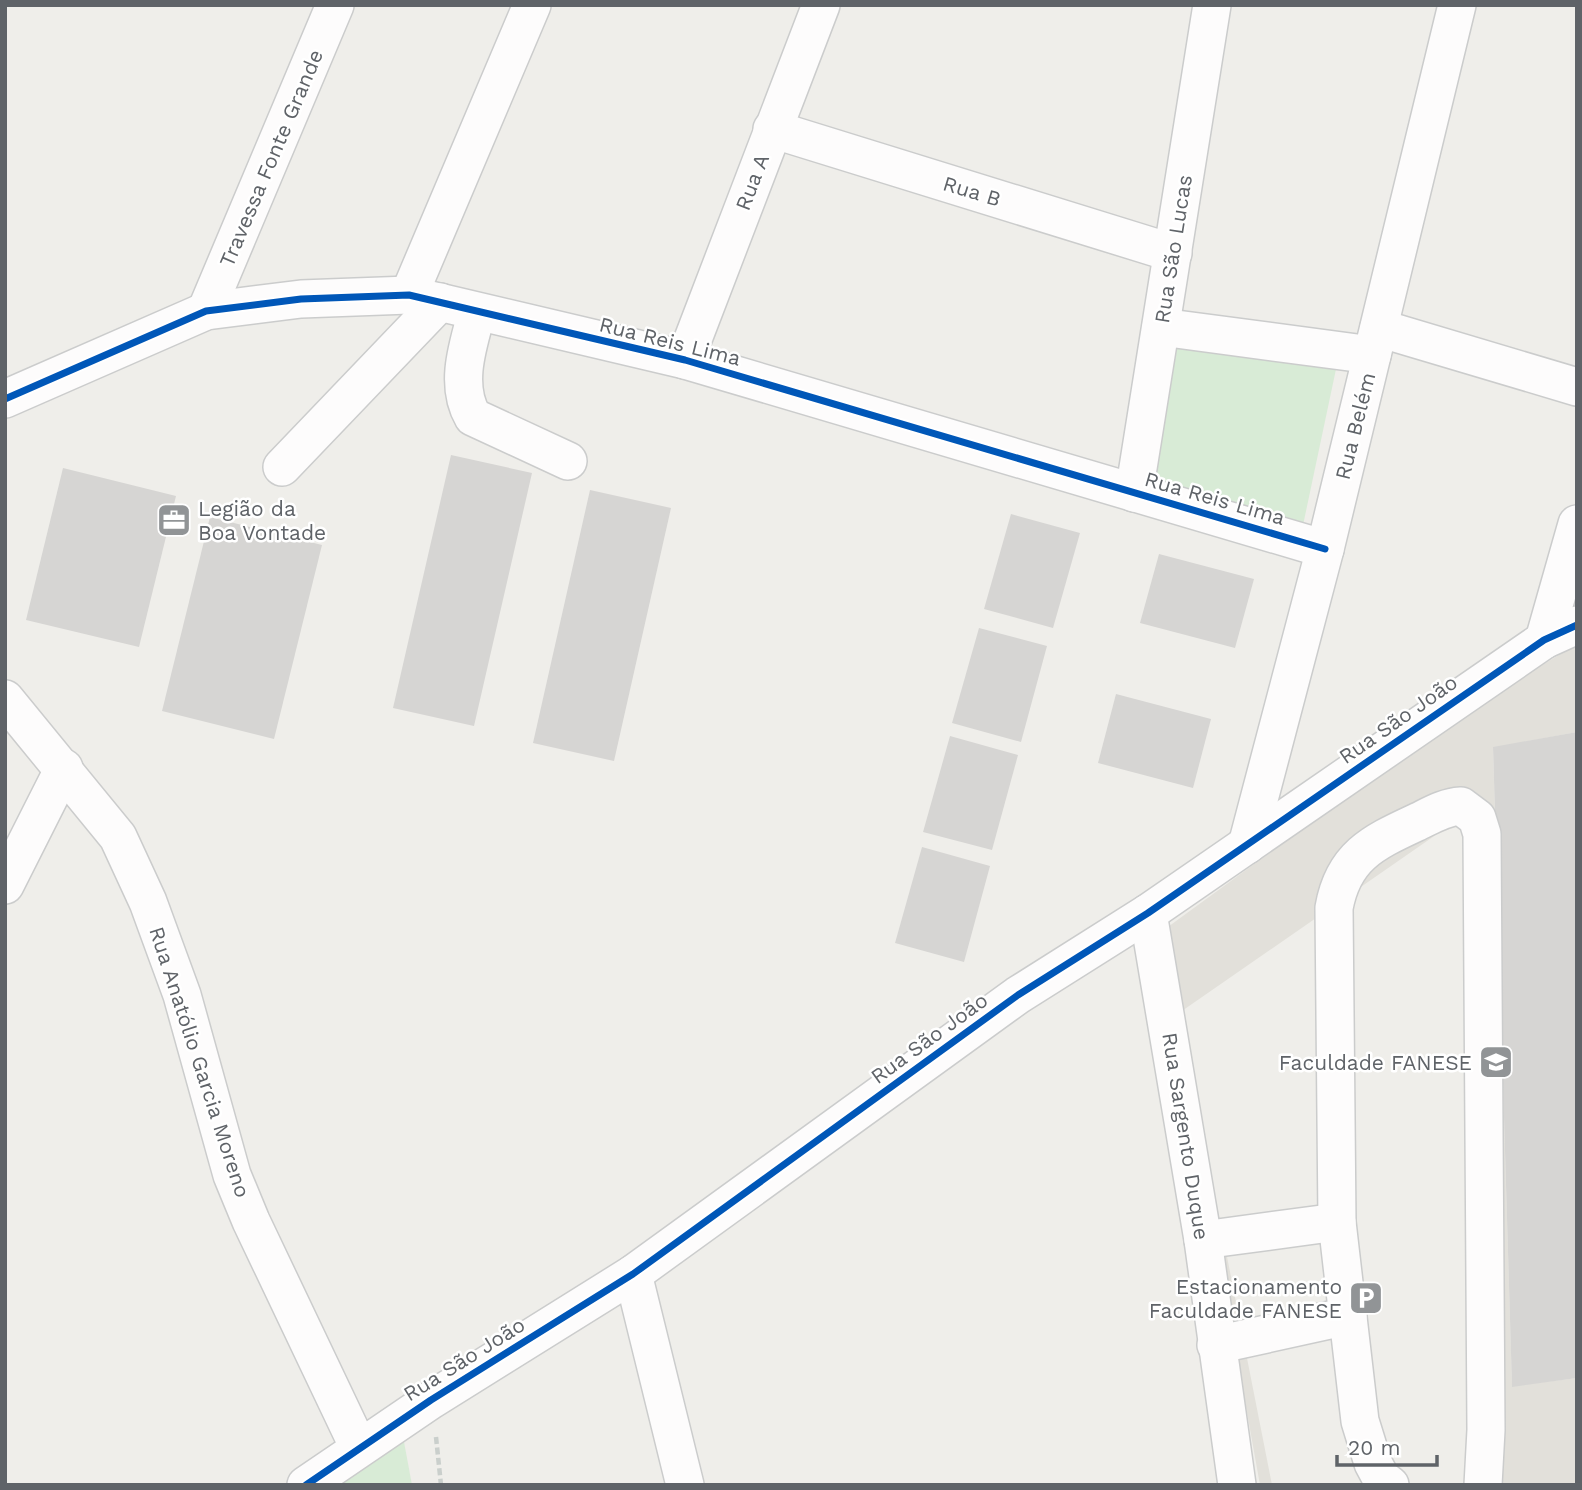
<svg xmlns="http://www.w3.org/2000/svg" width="1582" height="1490" font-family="'Work Sans',sans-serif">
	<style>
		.education { fill: #e2e0da }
		.green { fill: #d8ebd6 }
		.building { fill: #d6d5d3 }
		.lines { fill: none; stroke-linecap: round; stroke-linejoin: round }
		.minor-casing { stroke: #cbcccc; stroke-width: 40 }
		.path { stroke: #cacfcc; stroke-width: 4.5; stroke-dasharray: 7 3.5; stroke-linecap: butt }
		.minor { stroke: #fdfcfc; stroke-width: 37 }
		.cycleway-casing { stroke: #fff; stroke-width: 11 }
		.cycleway { stroke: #0057b8; stroke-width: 7 }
		.labels { text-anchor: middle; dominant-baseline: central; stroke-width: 5; stroke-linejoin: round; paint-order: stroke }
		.street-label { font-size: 21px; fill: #5f6368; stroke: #fff }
		.poi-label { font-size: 21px; fill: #5f6368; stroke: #fff; text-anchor: end }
	</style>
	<rect width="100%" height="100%" fill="#efeeea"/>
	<polygon class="education" points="1577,644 1577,732 1493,748 1512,1386 1577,1378 1577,1485 1499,1485 1476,807 1179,1013 1272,1485 1260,1485 1161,932 1450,721"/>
	<g class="green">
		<polygon points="1172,319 1339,355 1302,530 1136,489"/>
		<polygon points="402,1431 412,1485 319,1485"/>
	</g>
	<g class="building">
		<polygon points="451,455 532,473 474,726 393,708"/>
		<polygon points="63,468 176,496 139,647 26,620"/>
		<polygon points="590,490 671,508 614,761 533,743"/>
		<polygon points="1011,514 1080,533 1053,628 984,609"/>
		<polygon points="210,517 322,545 274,739 162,711"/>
		<polygon points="1159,554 1254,579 1235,648 1140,623"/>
		<polygon points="979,628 1047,646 1021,742 952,723"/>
		<polygon points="1116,694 1211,719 1193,788 1098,763"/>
		<polygon points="1577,732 1577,1378 1512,1387 1493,747"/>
		<polygon points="950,736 1018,755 992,850 923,832"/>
		<polygon points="922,847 990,866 964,962 895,943"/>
	</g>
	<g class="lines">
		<g class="minor-casing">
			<g id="minor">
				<polyline points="772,129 1173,253"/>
				<polyline points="409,295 532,5"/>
				<polyline points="206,311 335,5"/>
				<path d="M 477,312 C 468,345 454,385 473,417 L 568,461"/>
				<polyline points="1161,327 1372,355"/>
				<polyline points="1379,328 1577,387"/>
				<polyline points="685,360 821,5"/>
				<polyline points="5,399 206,311 301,299 409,295 685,360 1325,549"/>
				<polyline points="282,467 440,302"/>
				<polyline points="1134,493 1212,5"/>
				<polyline points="1544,640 1577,524"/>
				<polyline points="5,699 118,837 148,902 182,995 232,1175 251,1221 359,1448"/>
				<polyline points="1247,845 1325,549 1457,5"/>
				<polyline points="5,885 64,768"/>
				<polyline points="1148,913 1203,1240 1237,1485"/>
				<polyline points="1203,1240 1337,1222"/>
				<polyline points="633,1274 685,1485"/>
				<polyline points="1216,1345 1348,1316"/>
				<polyline points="306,1485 431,1400 633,1274 1018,995 1148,913 1544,640 1577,625"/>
				<path d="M 1390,1485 L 1381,1478 L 1373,1463 L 1360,1421 L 1337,1222 L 1334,908 C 1343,857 1372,843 1415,823 C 1430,816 1444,807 1461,806 L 1477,818 L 1482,834 L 1486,1430 L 1483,1485"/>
			</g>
		</g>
		<polyline class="path" points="436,1437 441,1485"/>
		<use href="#minor" class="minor"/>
		<g class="cycleway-casing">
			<g id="cycleway">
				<polyline points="5,399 206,311 301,299 409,295 685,360 1325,549"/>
				<polyline points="306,1485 431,1400 633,1274 1018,995 1148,913 1544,640 1577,625"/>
			</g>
		</g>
		<use href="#cycleway" class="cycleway"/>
	</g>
	<defs>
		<g id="office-square" transform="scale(1.75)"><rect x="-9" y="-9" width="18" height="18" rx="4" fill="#919496" stroke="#fff"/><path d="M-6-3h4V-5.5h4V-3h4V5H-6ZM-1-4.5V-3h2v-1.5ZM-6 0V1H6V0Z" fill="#fff"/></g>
		<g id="university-square" transform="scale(1.75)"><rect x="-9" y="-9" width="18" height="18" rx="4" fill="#919496" stroke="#fff"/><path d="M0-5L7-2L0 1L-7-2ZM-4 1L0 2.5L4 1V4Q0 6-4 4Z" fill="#fff"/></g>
		<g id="parking-square" transform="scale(1.75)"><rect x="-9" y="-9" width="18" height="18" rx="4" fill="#919496" stroke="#fff"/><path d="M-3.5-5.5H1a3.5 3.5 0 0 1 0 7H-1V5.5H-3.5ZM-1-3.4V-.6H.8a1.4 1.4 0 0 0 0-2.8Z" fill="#fff"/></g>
	</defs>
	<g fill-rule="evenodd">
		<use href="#office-square" x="174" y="520"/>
		<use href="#university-square" x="1496" y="1062"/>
		<use href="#parking-square" x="1366" y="1298"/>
	</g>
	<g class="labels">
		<g class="street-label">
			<text transform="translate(271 158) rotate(-67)">Travessa Fonte Grande</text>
			<text transform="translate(752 182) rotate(-69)">Rua A</text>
			<text transform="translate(972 191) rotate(17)">Rua B</text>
			<text transform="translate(1173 249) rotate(-81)">Rua São Lucas</text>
			<text transform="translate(670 341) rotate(14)">Rua Reis Lima</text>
			<text transform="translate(1355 426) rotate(-76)">Rua Belém</text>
			<text transform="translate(1215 498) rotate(16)">Rua Reis Lima</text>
			<text transform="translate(1398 719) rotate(-35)">Rua São João</text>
			<text transform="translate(929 1038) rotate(-36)">Rua São João</text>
			<text transform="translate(200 1062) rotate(72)">Rua Anatólio Garcia Moreno</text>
			<text transform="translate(1186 1136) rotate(81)">Rua Sargento Duque</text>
			<text transform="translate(464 1359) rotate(-32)">Rua São João</text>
		</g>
		<g class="poi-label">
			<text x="198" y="508" text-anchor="start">Legião da<tspan x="198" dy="24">Boa Vontade</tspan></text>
			<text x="1472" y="1062">Faculdade FANESE</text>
			<text x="1342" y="1286">Estacionamento<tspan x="1342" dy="24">Faculdade FANESE</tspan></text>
		</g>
	</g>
	<rect width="1582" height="1490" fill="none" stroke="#5f6368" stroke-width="14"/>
	<path d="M1337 1455v10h100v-10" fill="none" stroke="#5f6368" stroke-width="3.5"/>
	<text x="1348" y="1455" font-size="21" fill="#5f6368" stroke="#ffffff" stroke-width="5" paint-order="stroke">20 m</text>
</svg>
